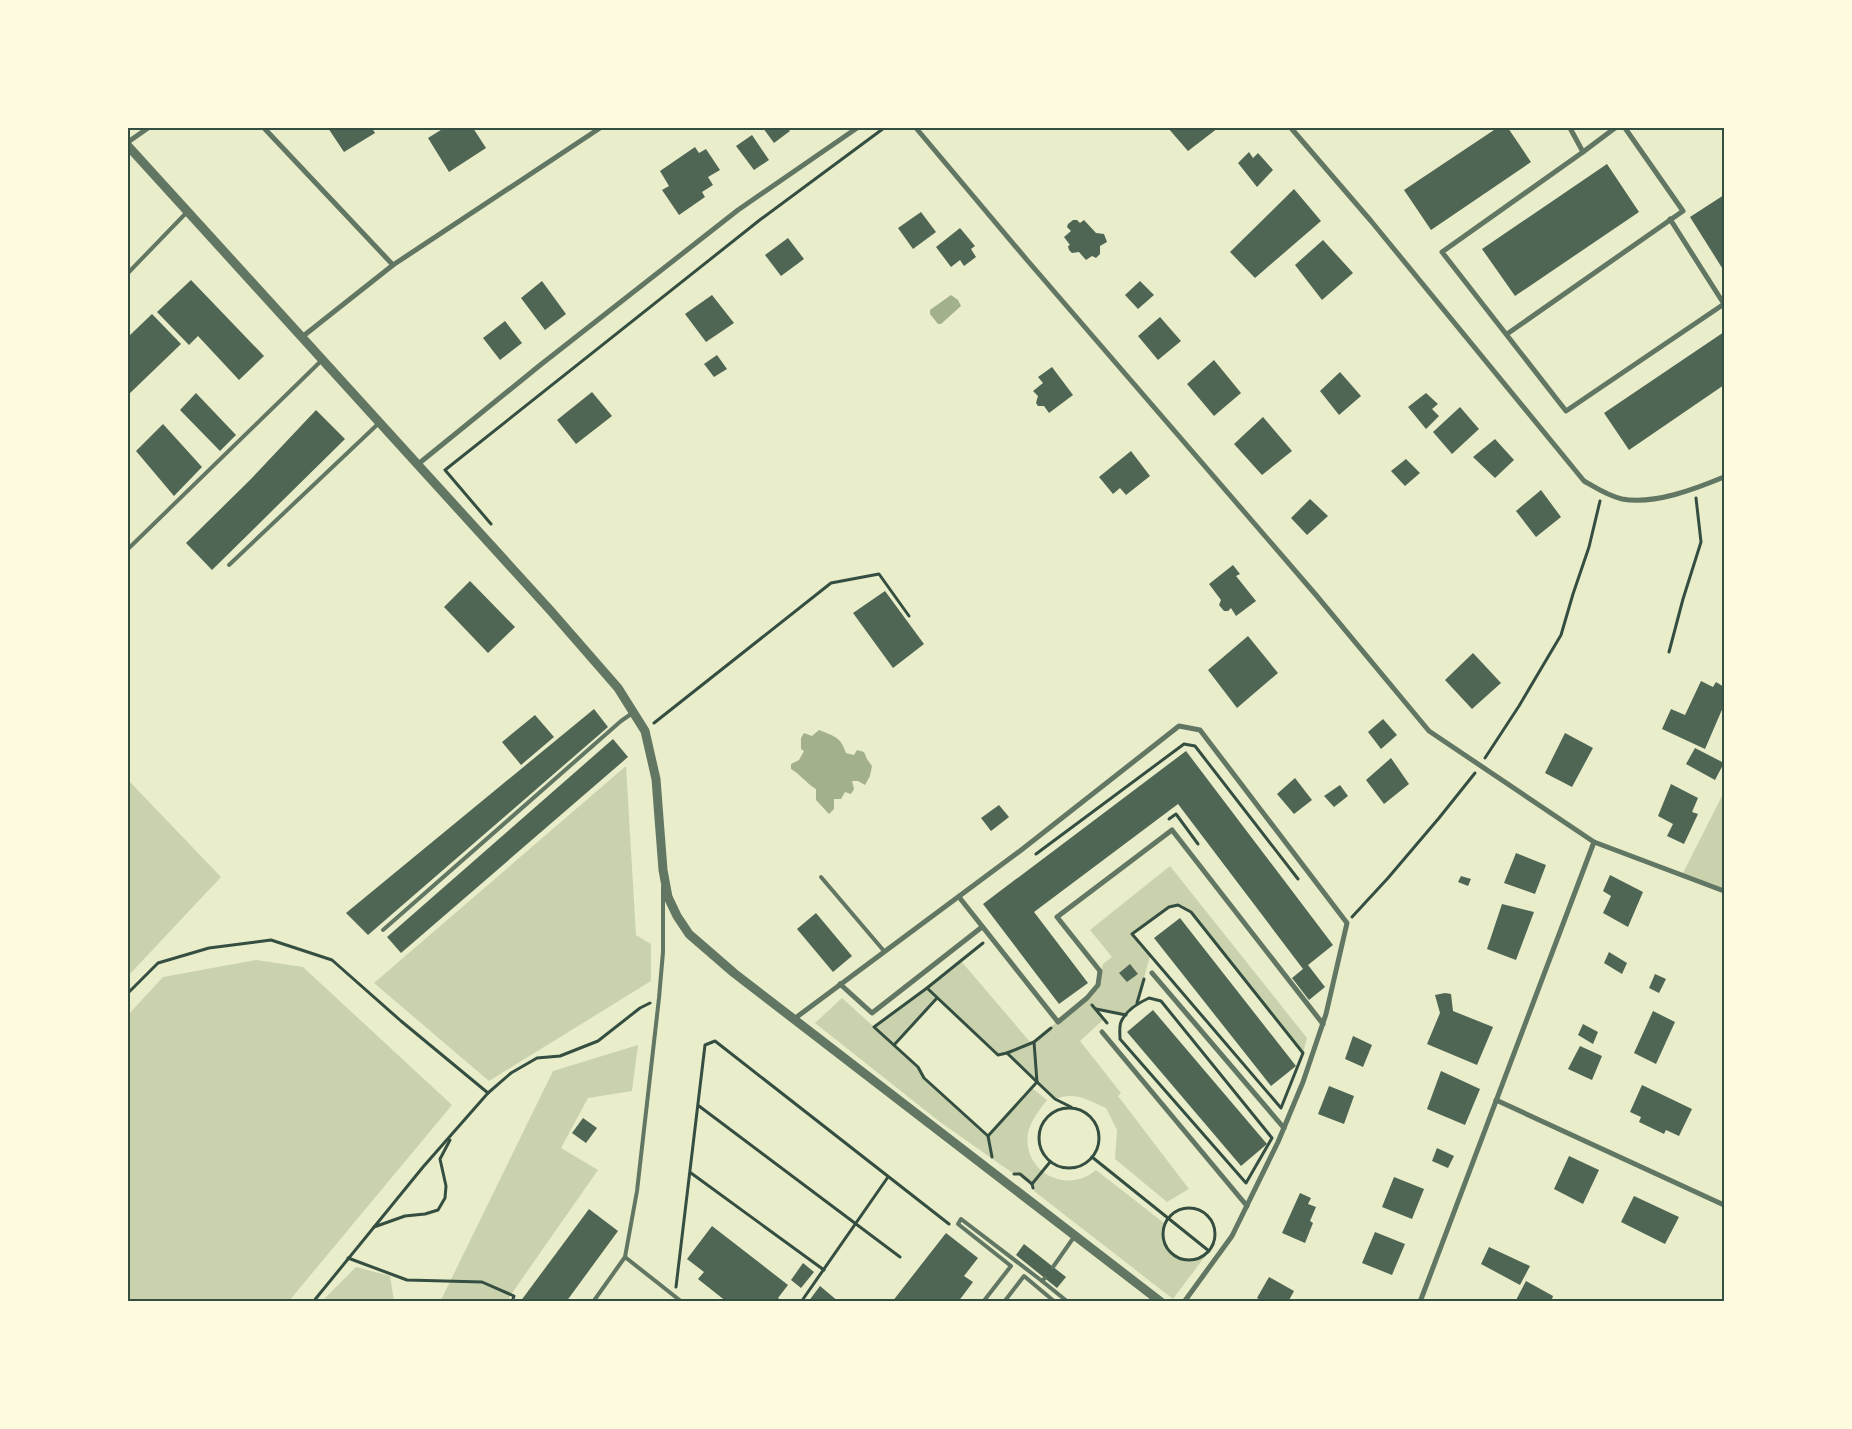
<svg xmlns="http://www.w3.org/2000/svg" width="1852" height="1429" font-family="'Work Sans',sans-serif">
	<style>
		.green { fill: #cad2ad }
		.water { fill: #a3b18a }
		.building { fill: #4f6655 }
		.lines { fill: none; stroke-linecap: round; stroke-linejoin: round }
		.path { stroke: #344e41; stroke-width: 3 }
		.service { stroke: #617663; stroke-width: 4 }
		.minor { stroke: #617663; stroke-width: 5 }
		.tertiary { stroke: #617663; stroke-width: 9 }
		.neatline { fill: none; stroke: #344e41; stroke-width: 2 }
	</style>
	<rect width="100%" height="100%" fill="#e9edc9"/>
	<g class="green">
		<polygon points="626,766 636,935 651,944 651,981 489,1081 374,983"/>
		<polygon points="128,780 221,877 128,976"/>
		<polygon points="1724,792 1724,891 1682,875"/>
		<path d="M 1170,866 L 1307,1038 L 1303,1053 L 1191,912 L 1178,905 L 1169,907 L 1132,934 L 1150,956 L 1137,1003 L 1126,1015 L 1096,1009 L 1104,1019 L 1080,1041 L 1121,1093 L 1118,1096 L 1189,1189 L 1167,1202 L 1115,1159 L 1117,1130 L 1106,1108 C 1088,1100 1075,1091 1055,1099 L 1007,1053 L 998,1055 L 937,998 L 894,1045 L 918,1067 L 924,1078 L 988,1136 L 1032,1088 L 1047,1100 C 1040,1109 1030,1122 1028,1133 C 1022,1172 1067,1195 1096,1170 L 1164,1223 C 1157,1254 1185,1271 1209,1251 L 1173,1299 L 1034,1191 L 1032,1184 L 1020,1174 L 1014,1174 L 940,1122 L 815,1023 L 842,998 L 874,1027 L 961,961 L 1031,1043 L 1034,1042 L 1098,985 L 1103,964 L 1112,957 L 1090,930 Z"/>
		<polygon points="256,960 303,967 452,1105 289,1301 128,1301 128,1015 163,977"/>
		<polygon points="638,1045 632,1091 588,1098 561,1148 598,1170 510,1296 508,1301 440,1302 553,1071"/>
		<polygon points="356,1267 390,1276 394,1301 322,1301"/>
	</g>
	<g class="water">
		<polygon points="951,295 958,300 961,306 941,324 938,324 930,314 930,310"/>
		<path d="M 819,730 C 834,736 841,737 846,753 L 854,755 L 857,750 L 864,752 L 867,759 L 872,766 L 870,776 L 865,785 L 858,781 L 852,781 L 854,789 L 851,794 L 845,792 L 841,799 L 834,799 L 834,809 L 829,814 L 816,800 L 816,789 C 806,783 801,775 791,769 L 791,764 L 799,760 L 804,751 L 801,749 L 801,738 L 804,733 L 812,736 Z"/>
	</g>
	<g class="building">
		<polygon points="328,128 372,128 375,133 344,152"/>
		<polygon points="444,128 473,128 486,148 449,172 428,138"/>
		<polygon points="763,128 787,128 790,131 774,143"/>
		<polygon points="1168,128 1218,128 1188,151"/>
		<polygon points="1497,128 1508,128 1531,162 1431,230 1404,190"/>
		<polygon points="752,135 769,160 754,170 736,146"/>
		<polygon points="695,147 699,153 706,149 720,170 708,177 713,185 702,192 705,197 679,215 662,190 669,186 660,171"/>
		<polygon points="1249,152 1253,158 1258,153 1273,170 1257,187 1238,163"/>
		<polygon points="1607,164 1639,212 1515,296 1482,249"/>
		<polygon points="1294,189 1321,221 1255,278 1230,252"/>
		<polygon points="1724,195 1724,271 1690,217"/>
		<polygon points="921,212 936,232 913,249 898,228"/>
		<polygon points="1073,220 1077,220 1080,223 1084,220 1096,233 1104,234 1107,242 1100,246 1100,254 1096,258 1092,256 1086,260 1079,252 1072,253 1069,250 1068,246 1070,245 1064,237 1071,231 1067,227 1068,224"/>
		<polygon points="960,228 975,246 971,249 976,257 964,266 960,260 951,267 936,247"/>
		<polygon points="788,238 804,259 781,276 765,255"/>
		<polygon points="1323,240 1353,273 1322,300 1295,265"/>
		<polygon points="191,280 264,356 239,380 198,336 189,345 157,312"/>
		<polygon points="542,281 566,314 545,330 521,298"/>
		<polygon points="1140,281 1154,295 1138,309 1125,295"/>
		<polygon points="712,295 734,323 706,342 685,314"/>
		<polygon points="152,314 181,344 128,395 128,337"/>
		<polygon points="1160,317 1181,341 1158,360 1138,336"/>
		<polygon points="505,321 522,343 500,360 483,338"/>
		<polygon points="1724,332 1724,385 1629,450 1604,413"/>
		<polygon points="717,355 727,369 714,377 704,364"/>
		<polygon points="1214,360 1241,393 1214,416 1187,384"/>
		<polygon points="1052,367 1073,395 1049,413 1044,406 1038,406 1036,403 1038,396 1033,391 1043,383 1038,377"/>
		<polygon points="1340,372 1361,396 1339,415 1320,391"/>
		<polygon points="592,392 612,416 576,444 557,420"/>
		<polygon points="196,393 236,435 220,451 180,410"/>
		<polygon points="1426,393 1438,404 1432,409 1439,416 1426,429 1408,407"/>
		<polygon points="1460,407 1479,429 1452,454 1433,432"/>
		<polygon points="316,410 345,439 212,570 186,543 250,480"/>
		<polygon points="1263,417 1292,451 1262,475 1234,444"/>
		<polygon points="163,424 202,467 174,496 136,451"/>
		<polygon points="1495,439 1514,460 1495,478 1473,457"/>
		<polygon points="1131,451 1150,476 1126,495 1120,488 1113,494 1099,477"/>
		<polygon points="1406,459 1420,473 1405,486 1391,471"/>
		<polygon points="1541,490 1561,517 1536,537 1516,511"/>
		<polygon points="1310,499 1328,516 1307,535 1291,518"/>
		<polygon points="1233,565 1240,574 1236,576 1256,601 1236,616 1231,608 1228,611 1224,611 1219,605 1221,600 1209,584"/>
		<polygon points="470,581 515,627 488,653 444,607"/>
		<polygon points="885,591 924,644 893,668 853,613"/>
		<polygon points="1248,636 1278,673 1237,708 1208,670"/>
		<polygon points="1473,653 1501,683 1472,709 1445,680"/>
		<polygon points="1701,681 1713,687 1716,682 1724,687 1724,705 1705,749 1662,729 1671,709 1685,715"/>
		<polygon points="594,709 608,727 368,935 346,913"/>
		<polygon points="535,715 554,737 521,765 502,742"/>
		<polygon points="1383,719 1397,735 1381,749 1368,732"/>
		<polygon points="1565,733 1593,748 1572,787 1545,773"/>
		<polygon points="613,739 628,757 401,953 387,937"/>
		<polygon points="1695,748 1724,763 1715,780 1686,764"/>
		<polygon points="1186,751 1333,945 1308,965 1325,987 1309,1000 1292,978 1303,969 1178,804 1034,912 1088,983 1059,1004 983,904"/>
		<polygon points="1391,758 1409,784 1384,804 1366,780"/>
		<polygon points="1295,778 1312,800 1294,814 1277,794"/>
		<polygon points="1671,784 1698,798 1692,812 1698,814 1684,844 1667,836 1673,824 1658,816"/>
		<polygon points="1340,785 1348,796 1334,807 1324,796"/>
		<polygon points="999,805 1009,817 991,831 981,818"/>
		<polygon points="1516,853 1546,865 1535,894 1504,883"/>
		<polygon points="1610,875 1643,892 1628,927 1603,913 1611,896 1603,891"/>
		<polygon points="1461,876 1471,879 1468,886 1458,882"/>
		<polygon points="1502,904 1534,912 1516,960 1487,949"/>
		<polygon points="816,913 852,956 833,972 797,929"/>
		<polygon points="1180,918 1296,1066 1271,1086 1154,938"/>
		<polygon points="1609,952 1627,963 1622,974 1604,963"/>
		<polygon points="1130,964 1138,974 1127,982 1119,973"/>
		<polygon points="1655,974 1666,979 1659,993 1649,988"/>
		<polygon points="1445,993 1451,994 1453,1011 1493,1027 1477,1065 1427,1044 1440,1013 1435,995"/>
		<polygon points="1153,1010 1267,1144 1241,1166 1127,1032"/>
		<polygon points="1653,1011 1675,1022 1656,1064 1634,1053"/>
		<polygon points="1583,1024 1598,1032 1593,1044 1578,1035"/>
		<polygon points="1353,1036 1372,1045 1363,1067 1345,1059"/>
		<polygon points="1580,1046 1602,1056 1592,1080 1568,1069"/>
		<polygon points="1441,1071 1480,1089 1465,1125 1427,1109"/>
		<polygon points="1642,1085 1692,1109 1679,1136 1666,1130 1664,1134 1639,1122 1641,1117 1630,1112"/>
		<polygon points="1329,1086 1354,1096 1344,1124 1318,1114"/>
		<polygon points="583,1118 597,1128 586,1143 572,1133"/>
		<polygon points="1437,1148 1454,1156 1448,1168 1432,1161"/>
		<polygon points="1569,1156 1599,1170 1583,1204 1554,1189"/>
		<polygon points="1394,1177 1424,1189 1412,1219 1382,1207"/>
		<polygon points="1300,1193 1311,1198 1308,1204 1316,1207 1310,1221 1313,1223 1305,1243 1282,1233"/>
		<polygon points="1634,1196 1679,1217 1665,1244 1621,1222"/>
		<polygon points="589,1209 618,1231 566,1302 520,1302"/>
		<polygon points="712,1226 788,1285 778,1298 783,1302 727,1302 698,1279 704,1272 687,1259"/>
		<polygon points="1375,1232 1405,1244 1392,1275 1362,1263"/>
		<polygon points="946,1233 978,1258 964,1276 973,1282 958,1302 892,1302"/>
		<polygon points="1024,1244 1066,1277 1057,1288 1016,1255"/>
		<polygon points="1489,1247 1530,1266 1520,1285 1481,1264"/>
		<polygon points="803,1263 814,1272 801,1288 791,1280"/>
		<polygon points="1269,1277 1294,1291 1288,1302 1264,1302 1257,1298"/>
		<polygon points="1526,1281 1553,1296 1551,1302 1515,1302"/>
		<polygon points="820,1286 839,1302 808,1302"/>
	</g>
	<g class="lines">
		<g class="path">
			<polyline points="491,524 445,470 761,219 884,128"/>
			<polyline points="1669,652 1683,599 1701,542 1696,498"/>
			<polyline points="654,723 831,583 879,574 909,616"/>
			<polyline points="1485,758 1519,706 1561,635 1573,594 1589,547 1600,501"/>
			<polyline points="1169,819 1176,814 1198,844"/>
			<polyline points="1036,854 1184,744 1195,746 1298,879"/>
			<polygon points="1178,905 1191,912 1303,1053 1281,1108 1132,934 1169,907"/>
			<polyline points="1352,917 1388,878 1439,818 1475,773"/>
			<polyline points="927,988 983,943"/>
			<polyline points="128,993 158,963 209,948 271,940 332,960 401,1021 488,1093"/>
			<path d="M 1149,998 L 1161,1001 L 1272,1138 L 1246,1183 L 1120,1039 C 1120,1034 1119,1027 1121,1022 C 1126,1010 1138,1003 1149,998 Z"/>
			<polyline points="1137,1003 1144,979"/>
			<polyline points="1092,1005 1107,1023"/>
			<polyline points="1096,1009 1126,1015"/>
			<polyline points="1034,1042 1037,1082"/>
			<polyline points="894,1045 937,998"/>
			<polyline points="1007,1053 1034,1042 1051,1028"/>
			<polyline points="699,1106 900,1257"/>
			<circle cx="1069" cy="1138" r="30"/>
			<polyline points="988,1136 924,1078 918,1067 874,1027 927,988 998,1055 1007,1053 1037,1082"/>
			<polyline points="992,1157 988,1136 1037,1082 1055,1099 1071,1107"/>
			<polyline points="1092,1157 1209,1251"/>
			<polyline points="691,1173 824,1270"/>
			<polyline points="1014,1174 1020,1174 1032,1184"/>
			<polyline points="1033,1188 1032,1184 1050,1162"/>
			<circle cx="1189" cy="1234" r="26"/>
			<polyline points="374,1227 405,1216 425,1214 438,1210 445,1198 446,1186 440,1159 450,1140"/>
			<polyline points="348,1258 407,1280 482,1282 514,1296 512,1302"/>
			<polyline points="676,1287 705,1045 715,1041 949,1224"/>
			<polyline points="313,1302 423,1167 488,1093 511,1073 537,1058 560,1056 598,1041 640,1008 650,1003"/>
			<polyline points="801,1302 888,1177"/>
		</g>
		<g class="service">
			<polyline points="128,273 187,212"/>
			<polyline points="128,549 322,360"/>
			<polyline points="229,565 379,423"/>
			<polyline points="821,877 884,951"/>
			<polyline points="383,930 621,721 634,712"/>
			<polyline points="625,1257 682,1302"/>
			<polyline points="1053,1267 1074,1237"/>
			<polyline points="1042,1281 1068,1302"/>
			<polyline points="593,1302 625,1257 637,1191 659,998 663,952 663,887"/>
			<polyline points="983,1302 1011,1266 958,1224 961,1219 1042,1281 1045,1278"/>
			<polyline points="1004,1302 1024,1276 1055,1302"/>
		</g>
		<g class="minor">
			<polyline points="264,128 393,265"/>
			<polyline points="916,128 1027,260 1316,595 1429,731 1594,842 1724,891"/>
			<path d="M 1291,128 L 1371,221 L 1584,481 C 1596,488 1608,496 1622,499 C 1654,505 1695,489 1724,477"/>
			<polyline points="1570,128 1583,152 1615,128"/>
			<polyline points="128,142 148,128"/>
			<polyline points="1583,152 1442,252 1566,411 1724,304 1670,219"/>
			<polyline points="1507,334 1683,211 1625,128"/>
			<polyline points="302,337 393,265 600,128"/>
			<polyline points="417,465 539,366 738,210 857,128"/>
			<polyline points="959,897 1058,1022 1087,998 1098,985 1100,971 1057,917 1172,830 1323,1024"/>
			<polyline points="1152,973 1284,1128"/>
			<polyline points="840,984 872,1013 982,927"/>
			<polyline points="794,1019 1020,851 1179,726 1200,730 1347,923 1326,1014 1303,1082 1278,1142 1232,1236 1184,1302"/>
			<polyline points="1102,1032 1247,1206"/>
			<polyline points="1496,1100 1724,1205"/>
			<polyline points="1420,1302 1594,842"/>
		</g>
		<polyline class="tertiary" points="128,146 550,610 618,688 645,731 656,779 663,870 668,897 677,916 689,934 734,973 1161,1302"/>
	</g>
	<rect width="1852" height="1429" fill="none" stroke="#fefae0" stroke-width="258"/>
	<rect x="129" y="129" width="1594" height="1171" class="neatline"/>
</svg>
